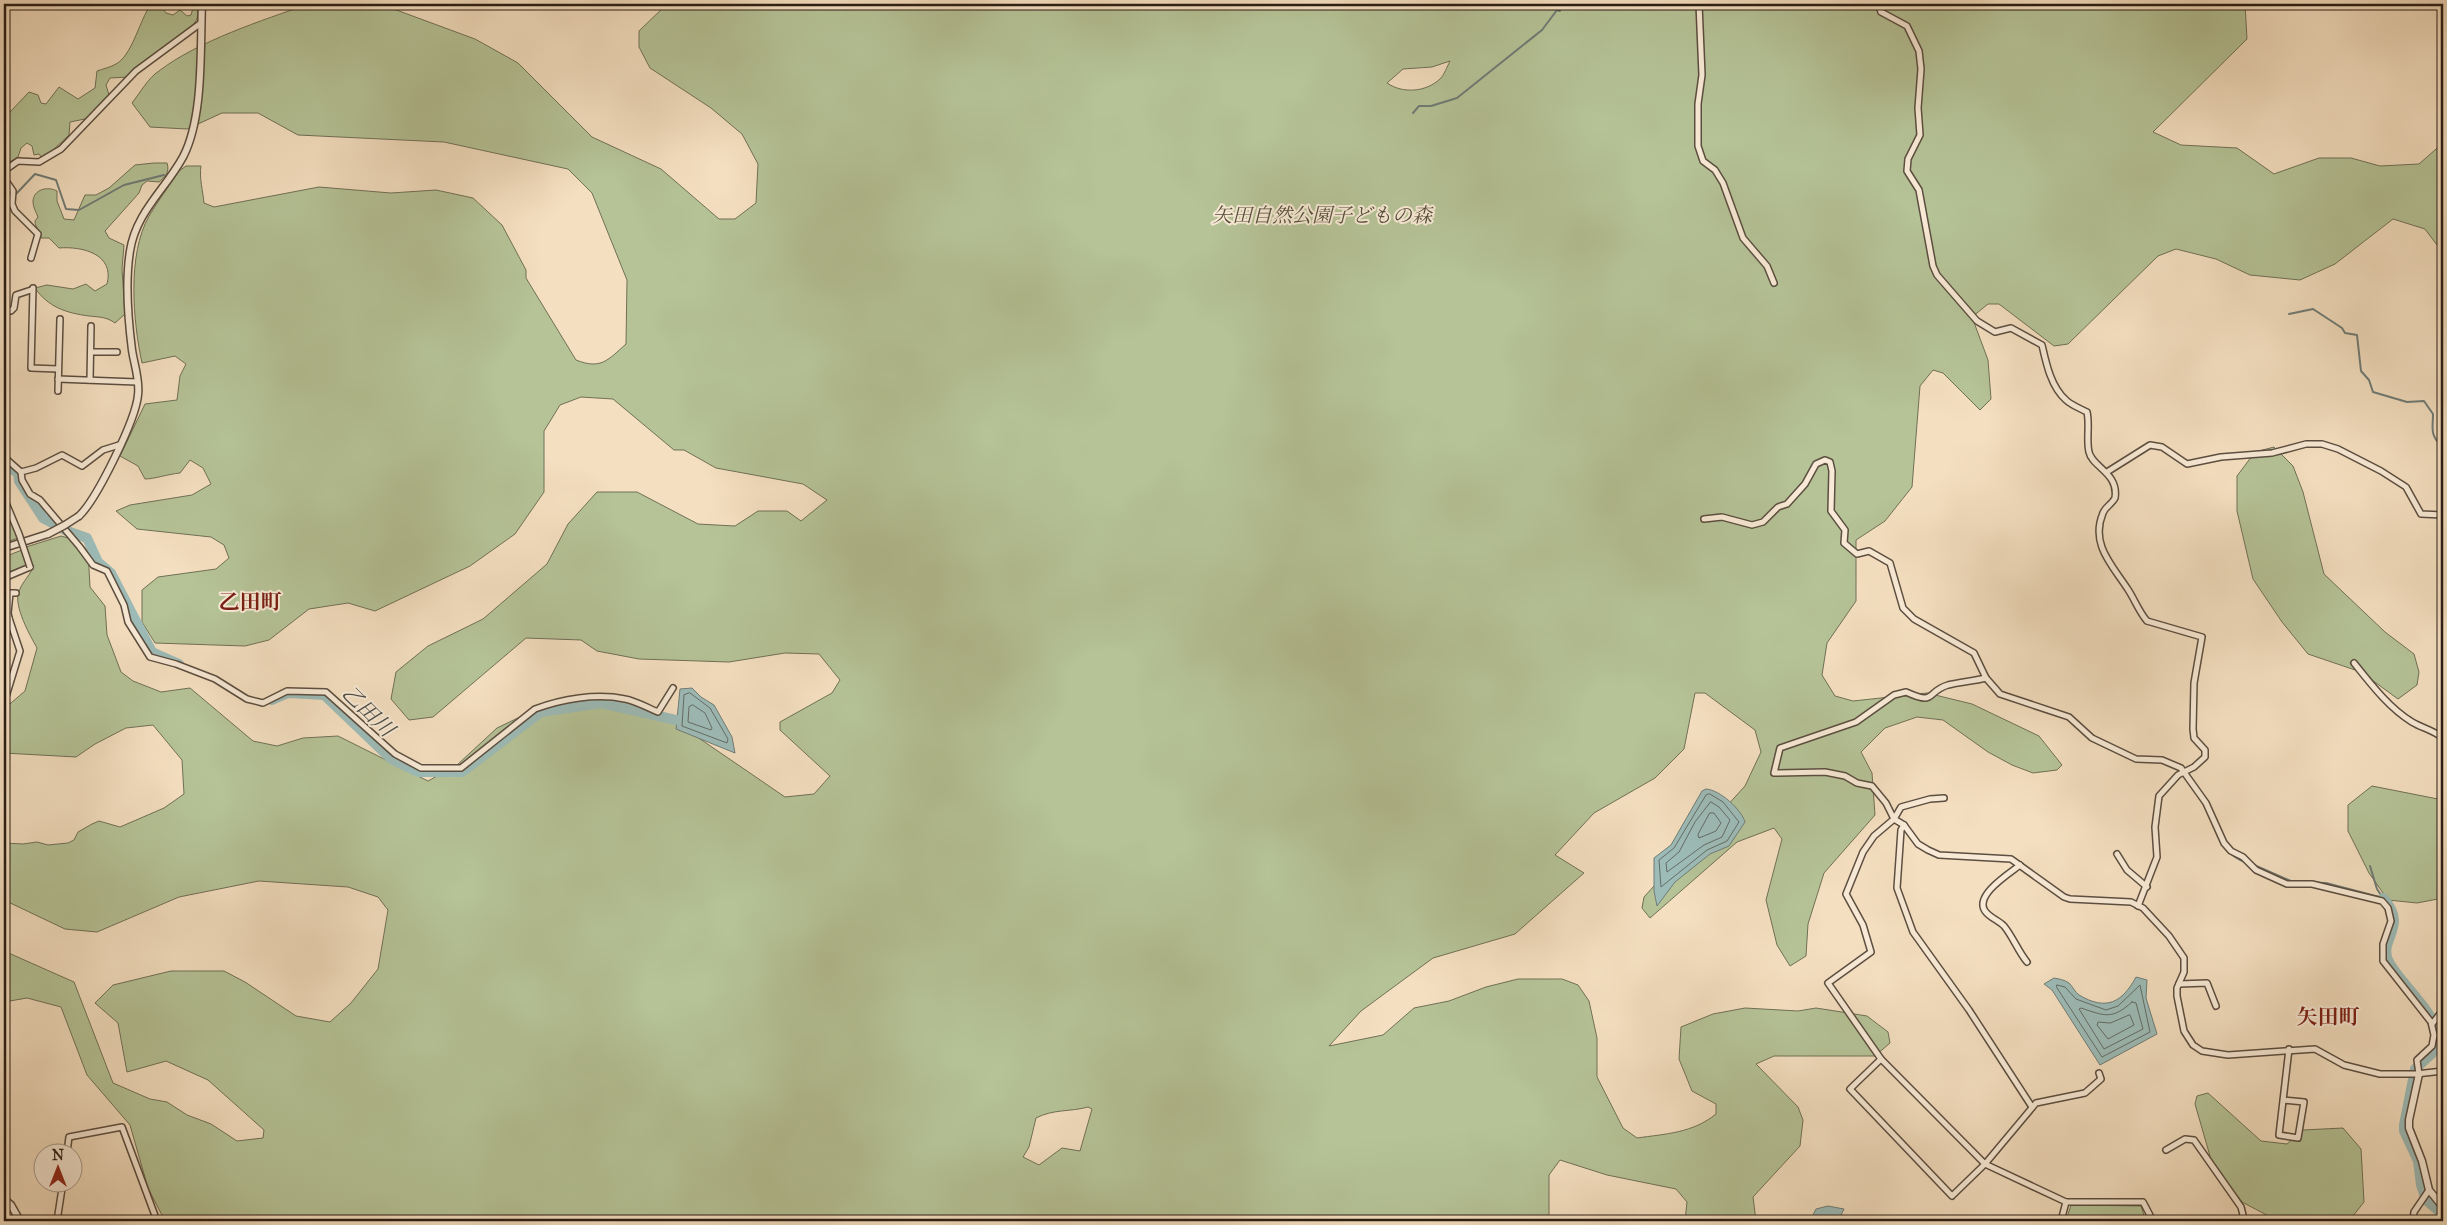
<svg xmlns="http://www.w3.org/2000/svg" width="2447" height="1225" font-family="'IM FELL Great Primer','Noto Serif JP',serif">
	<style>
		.green { fill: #b5c397; stroke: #707056; fill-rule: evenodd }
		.water { fill: #9dbcb8; stroke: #6f7c77 }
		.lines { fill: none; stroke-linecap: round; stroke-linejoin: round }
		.shore { stroke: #646c66; stroke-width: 1 }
		.stream { stroke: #6f7c77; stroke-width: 2 }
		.river { stroke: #9dbcb8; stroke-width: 10 }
		.minor-casing { stroke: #5c4e40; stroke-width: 8 }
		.tertiary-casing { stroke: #5c4e40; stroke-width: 9 }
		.minor { stroke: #f8ead6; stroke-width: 5 }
		.tertiary { stroke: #f8ead6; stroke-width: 6 }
		.minor-bridge-casing { stroke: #5c4e40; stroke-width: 8; stroke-linecap: butt }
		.tertiary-bridge-casing { stroke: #5c4e40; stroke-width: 9; stroke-linecap: butt }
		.minor-bridge { stroke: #f8ead6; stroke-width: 5 }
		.tertiary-bridge { stroke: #f8ead6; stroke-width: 6 }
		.labels { text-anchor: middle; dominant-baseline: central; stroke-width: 4; stroke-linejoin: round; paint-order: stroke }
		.park-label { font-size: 20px; font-style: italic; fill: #544f3c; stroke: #f8ead6 }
		.neighbourhood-label { font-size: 21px; font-weight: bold; fill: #7a1f14; stroke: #f8ead6 }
		.water-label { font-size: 21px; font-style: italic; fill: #4c4d46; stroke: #f8ead6 }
	</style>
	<rect width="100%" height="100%" fill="#f4dfc0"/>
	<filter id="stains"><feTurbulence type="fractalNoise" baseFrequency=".004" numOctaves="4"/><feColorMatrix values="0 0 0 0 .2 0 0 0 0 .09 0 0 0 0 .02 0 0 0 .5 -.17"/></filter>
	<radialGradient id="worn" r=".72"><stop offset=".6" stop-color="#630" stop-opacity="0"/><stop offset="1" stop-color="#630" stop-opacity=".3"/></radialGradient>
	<g class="green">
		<path d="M 194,4 L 199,4 L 197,19 L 193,25 L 128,77 L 110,78 L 106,85 L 109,95 L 85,119 L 70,122 L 69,135 L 51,152 L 42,158 L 39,154 L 34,155 L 32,146 L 27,143 L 21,148 L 18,157 L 4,165 L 4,114 L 10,112 L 29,92 L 38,95 L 41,103 L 46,104 L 59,87 L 78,99 L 95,88 L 97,71 C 103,69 111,67 116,64 C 131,56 139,24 148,9 L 161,6 L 166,13 L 173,15 L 180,10 L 187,16 L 191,15 Z"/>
		<path d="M 309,4 L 380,4 L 475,39 L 518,63 L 592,137 L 661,169 L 719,219 L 735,219 L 756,203 L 758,164 L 742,134 L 711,108 L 650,68 L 639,47 L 639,31 L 667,4 L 2245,4 L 2247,39 L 2153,132 L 2181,145 L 2237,148 L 2274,174 L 2319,158 L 2351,158 L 2380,166 L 2419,164 L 2443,143 L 2443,253 L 2425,229 L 2393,219 L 2335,264 L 2300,280 L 2250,275 L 2216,259 L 2176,249 L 2158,256 L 2068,344 L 2054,346 L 1999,304 L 1988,304 L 1972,317 L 1988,360 L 1991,399 L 1980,410 L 1943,373 L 1933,370 L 1920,386 L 1912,487 L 1885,521 L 1856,540 L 1856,601 L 1827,643 L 1822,675 L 1835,696 L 1853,701 L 1927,693 L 1972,704 L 2039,736 L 2062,765 L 2057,770 L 2033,773 L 2012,765 L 1988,752 L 1943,720 L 1917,717 L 1885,728 L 1861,752 L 1872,773 L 1875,815 L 1824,873 L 1808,924 L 1806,956 L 1790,966 L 1777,945 L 1766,900 L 1782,839 L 1774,828 L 1737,842 L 1650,918 L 1642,908 L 1644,897 L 1745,786 L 1761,752 L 1755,730 L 1705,693 L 1695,693 L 1684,749 L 1655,778 L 1594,813 L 1555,855 L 1584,873 L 1515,934 L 1433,958 L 1361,1011 L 1329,1046 L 1383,1035 L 1414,1008 L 1449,1001 L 1486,987 L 1518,979 L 1562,979 L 1578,985 L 1589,1001 L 1597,1038 L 1597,1077 L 1623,1128 L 1637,1138 C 1665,1134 1693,1133 1716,1114 L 1716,1104 L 1692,1091 L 1679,1059 L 1681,1027 L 1713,1014 L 1745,1008 L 1798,1011 L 1816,1008 L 1867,1016 L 1888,1032 L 1890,1043 L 1875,1056 L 1774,1056 L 1756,1064 L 1798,1107 L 1803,1120 L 1800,1146 L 1753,1197 L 1756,1221 L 1685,1221 L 1687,1202 L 1676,1189 L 1607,1175 L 1560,1160 L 1549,1175 L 1549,1221 L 165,1221 L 148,1188 L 130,1125 L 87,1075 L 61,1007 L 27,998 L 4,1002 L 4,951 L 74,982 L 113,1083 L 150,1099 L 167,1102 L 187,1115 L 211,1124 L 237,1141 L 263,1138 L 264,1130 L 208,1080 L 166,1061 L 127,1072 L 118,1023 L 95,1003 L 113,985 L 171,971 L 224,971 L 245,982 L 296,1016 L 330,1022 L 351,1003 L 378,969 L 388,910 L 378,897 L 348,887 L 259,881 L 179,897 L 97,932 L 65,929 L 4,900 L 4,843 L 23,844 L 37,842 L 48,845 L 68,843 L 74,840 L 78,832 L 92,824 L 99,821 L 120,827 L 164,808 L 184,794 L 182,760 L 153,725 L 126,728 L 95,744 L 76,757 L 4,753 L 4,709 L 25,691 L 37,648 C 30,635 13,606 19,591 C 22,583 28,577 32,570 L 26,547 L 61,536 L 79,541 L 88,551 L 90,587 L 105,606 L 107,635 L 121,672 L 133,681 L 161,692 L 190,688 L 253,741 L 277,746 L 303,738 L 338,736 L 428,781 L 457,765 L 497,728 L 547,704 L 597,696 L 626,699 L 668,717 L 785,797 L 814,794 L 830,776 L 780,730 L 780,722 L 832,693 L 840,680 L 819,654 L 785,653 L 729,662 L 639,659 L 597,651 L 581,640 L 526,638 L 433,717 L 409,720 L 391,699 L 396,672 L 428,646 L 483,619 L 547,564 L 568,524 L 597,492 L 637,492 L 698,524 L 735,526 L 758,511 L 787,511 L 801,521 L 827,500 L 803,484 L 716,468 L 684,450 L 674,450 L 613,399 L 581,397 L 560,405 L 544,431 L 544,492 L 515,534 L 470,566 L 375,611 L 348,603 L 309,609 L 269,640 L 245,646 L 155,643 L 142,622 L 142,590 L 158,577 L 216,569 L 229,558 L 224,545 L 211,537 L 137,529 L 116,511 L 130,505 L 192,495 L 211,484 L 203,468 L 190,460 L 180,473 C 169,474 154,479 145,479 L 138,466 L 120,456 L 145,404 L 177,400 L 180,376 L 186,364 L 175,356 L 142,363 C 133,321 127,255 149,216 C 158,201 169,186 179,171 L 186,166 L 201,166 C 199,177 203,192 204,203 L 214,207 L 319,187 L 391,193 L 436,190 L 473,198 L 502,225 L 526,270 L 526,278 L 576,360 C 601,370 608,360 626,344 L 627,280 L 592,193 L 568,169 L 444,142 L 298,135 L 258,113 L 222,113 L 187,129 L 150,127 L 132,103 C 140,93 148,78 159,71 C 198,41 263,20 309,4 ZM 1450,61 C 1447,67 1444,75 1440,79 C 1426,92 1403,94 1387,83 L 1403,69 L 1432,67 ZM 1088,1107 L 1092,1109 L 1080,1151 L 1062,1148 L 1039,1165 L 1023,1157 L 1029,1147 L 1036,1118 C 1053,1109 1070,1112 1088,1107 Z"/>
		<path d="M 154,163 L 167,163 C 170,172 165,177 159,182 L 147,181 L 142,185 L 139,193 L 105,231 L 109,238 L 124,245 L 122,269 L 125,314 L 115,323 C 107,317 99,317 89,316 C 66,313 48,307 35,288 L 47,285 L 73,289 L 86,284 L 95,291 L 107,284 C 115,254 82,246 59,248 L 49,238 L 41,238 C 41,231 35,228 35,221 L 38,217 C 36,212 33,207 33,202 C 33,189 48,186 57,191 L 57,201 L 64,219 L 74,220 L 85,195 L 96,195 L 109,188 L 135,165 Z"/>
		<polygon points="2274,447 2293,466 2303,492 2324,574 2385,632 2414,654 2419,672 2417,685 2398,699 2361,672 2308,654 2282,622 2253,579 2237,511 2237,476 2255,452"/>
		<polygon points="4,507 10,516 18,538 4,543"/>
		<polygon points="22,550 27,565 4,574 4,557"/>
		<polygon points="2372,786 2443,800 2443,898 2417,903 2388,900 2369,873 2348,831 2348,805"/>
		<polygon points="2208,1093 2261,1141 2287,1144 2303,1130 2343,1128 2361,1149 2364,1202 2349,1221 2278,1221 2242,1202 2212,1163 2195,1104 2197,1096"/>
		<polygon points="2071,1205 2141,1206 2146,1221 2066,1221"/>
	</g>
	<g class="water">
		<polygon points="692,688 701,697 714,705 732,737 735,753 676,729 680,689"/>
		<path d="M 1706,789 C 1720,790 1741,809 1745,822 L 1729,846 L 1710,854 L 1675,882 L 1657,906 L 1654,891 L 1654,858 L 1671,845 L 1702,791 Z"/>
		<path d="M 2136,977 L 2147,980 L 2146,998 L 2157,1034 L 2100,1065 L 2052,990 L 2044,984 L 2054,978 C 2059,979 2065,980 2069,983 C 2073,987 2075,992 2079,995 C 2106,1011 2122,1003 2136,977 Z"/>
		<polygon points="1828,1206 1844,1209 1838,1221 1810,1221 1816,1209"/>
	</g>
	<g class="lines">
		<g class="shore">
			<polygon points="690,693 710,708 728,739 727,743 682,726 684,695"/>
			<polygon points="693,705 705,713 712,728 711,730 688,722 689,707"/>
			<polygon points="1710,794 1723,802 1739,822 1727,841 1707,850 1661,887 1659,860 1674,848 1706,795"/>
			<polygon points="1711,802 1719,807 1730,820 1722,837 1704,845 1667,872 1666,863 1679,852 1695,822"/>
			<polygon points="1710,813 1714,813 1721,823 1716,831 1699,838 1698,835"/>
			<polygon points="2057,985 2065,987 2076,999 2106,1010 2118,1006 2140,985 2150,1032 2102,1057 2057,988"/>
			<path d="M 2132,1002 L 2136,1003 L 2143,1029 L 2104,1049 L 2079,1009 L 2081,1008 C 2105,1016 2112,1020 2132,1002 Z"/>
			<polygon points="2130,1015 2134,1025 2108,1039 2097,1025 2098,1022 2110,1023"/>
		</g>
		<g class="stream">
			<polyline points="1413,113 1419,106 1431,106 1457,98 1542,30 1557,10 1560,11 1556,6 1557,10"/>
			<polyline points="4,189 16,194 35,174 56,180 66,209 79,210 124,185 164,175"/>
			<path d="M 2289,314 L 2313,309 L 2342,328 L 2345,333 L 2357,335 L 2361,371 L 2369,380 L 2373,392 L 2407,402 L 2424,401 L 2433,414 C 2433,429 2429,434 2443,448"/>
			<polyline points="2199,797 2206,808"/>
			<path d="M 2212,821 C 2219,841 2225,855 2247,863"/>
			<polyline points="2254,865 2293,882"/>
			<polyline points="2370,866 2377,889 2383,898"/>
			<polyline points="2298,882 2326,883 2383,898"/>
		</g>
		<g class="river">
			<polyline points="4,464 18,473 19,481 43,518 67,531 87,538 98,562 111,573 152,652 179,664"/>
			<polyline points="272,700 288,693 324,695 391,759 418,772 462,772 541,712 601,703 676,720"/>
			<path d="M 2383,898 C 2410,927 2377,940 2389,962 C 2402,987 2447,1020 2437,1049 L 2415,1069 L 2404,1125 L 2404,1131 L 2418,1161 L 2421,1185 L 2426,1200 L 2443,1215"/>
		</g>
		<g class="minor-casing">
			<g id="minor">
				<polyline points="1699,4 1702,75 1698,104 1698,146 1703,161 1715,170 1723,183 1743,238 1767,266 1774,283"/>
				<path d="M 1878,4 L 1881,12 L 1907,26 L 1919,51 L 1921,69 L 1918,108 L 1920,135 L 1908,159 L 1907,171 L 1919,190 L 1933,266 L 1937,275 L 1977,321 L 1995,332 L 2011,328 L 2042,345 C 2046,363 2051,387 2066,400 C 2071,405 2081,409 2087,412 C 2090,425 2086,439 2089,452 C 2092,467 2119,473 2115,498 C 2112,504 2105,507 2103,513 C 2090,544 2112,565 2127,588 C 2134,598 2139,612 2147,621 L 2202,637 L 2194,683 L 2193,729 L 2194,738 L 2205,750 L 2205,757 L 2194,767 L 2178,775 L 2159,796 L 2155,827 L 2157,857 L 2138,906"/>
				<polyline points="4,171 18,161 39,162 61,149 136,71 201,23"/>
				<polyline points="4,178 13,191 12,204 15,211 38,234 31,258"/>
				<polyline points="33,288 31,368 58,369"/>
				<polyline points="4,310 11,311 14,308 16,295 31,290"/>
				<polyline points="91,352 117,352"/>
				<polyline points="58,379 137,382"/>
				<polyline points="90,380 91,326"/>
				<polyline points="58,391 60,319"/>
				<path d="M 4,457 L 21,472 L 22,480 L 30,494 L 40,500 L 79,546 L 93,565 L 107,571 L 124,605 L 128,622 L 150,657 L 176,664 L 215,679 L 247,699 L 263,703 L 287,691 L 326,692 L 395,754 L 421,768 L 461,768 L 535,709 C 562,699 596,693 625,699 C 636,701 648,708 658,712 L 673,688"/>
				<polyline points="21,472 36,468 62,455 82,466 103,450 119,445"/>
				<polyline points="2107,472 2150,445 2162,447 2187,464 2221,457 2272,453 2306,444 2322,444 2338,449 2381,471 2406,487 2421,514 2443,515"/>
				<polyline points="4,473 6,503 19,534"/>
				<polyline points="1704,519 1722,517 1752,525 1763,522 1778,507 1787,504 1805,484 1816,464 1825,460 1830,462 1832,471 1831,511 1845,530 1844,543 1857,554 1869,551 1890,563 1903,608 1914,619 1974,653 1986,678 2000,694 2069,717 2092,738 2136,759 2162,760 2181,768 2206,803 2224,843 2231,851 2243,857 2256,870 2287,884 2312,884 2382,901 2388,908 2391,921 2383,944 2383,961 2431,1022 2434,1035 2432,1046 2417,1060 2419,1074"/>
				<polyline points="4,578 30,567"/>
				<polyline points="4,618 9,618 20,651 4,703"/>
				<polyline points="9,618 8,613 10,593 16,593"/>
				<path d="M 2354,663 C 2370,683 2389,708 2412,722 C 2422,728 2433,730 2443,738"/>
				<path d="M 1986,678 C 1974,681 1960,682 1948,685 C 1925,692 1937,706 1906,692 L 1894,695 L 1856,722 L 1780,748 L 1774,773 L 1825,772 L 1845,776 L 1857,783 L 1872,786 L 1886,803 L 1894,819 L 1904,825 L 1918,844 L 1928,850 L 1939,855 L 2011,859 L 2064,897 L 2070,899 L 2131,902 L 2143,908 L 2169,936 L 2184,958 L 2184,972 L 2177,988 L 2177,996 L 2184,1031 L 2193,1045 L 2202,1051 L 2228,1055 L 2315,1049 L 2344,1065 L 2380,1074 L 2416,1074 L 2443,1071"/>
				<polyline points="1944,798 1930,799 1901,807 1894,819 1874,836 1863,852 1846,894 1863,925 1871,952 1828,983 1881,1059 1985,1164 2066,1202 2061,1221"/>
				<polyline points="1904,825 1901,830 1897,888 1913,932 1969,1010 2032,1107"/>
				<polyline points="2117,854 2127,870 2147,887"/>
				<path d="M 2020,865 C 2010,873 1974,895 1985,911 C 1990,918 1998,920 2004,926 C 2013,937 2018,951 2027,962"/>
				<polyline points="2179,984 2207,983 2216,1006"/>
				<polyline points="2432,1024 2443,1010"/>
				<polyline points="1881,1059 1850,1089 1952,1196 1985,1164 2036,1103 2085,1093 2101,1079 2099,1073"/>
				<polyline points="2283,1100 2304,1102 2298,1138 2279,1135 2289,1049"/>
				<polyline points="2166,1150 2185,1139 2194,1140 2241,1207 2243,1215 2241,1221"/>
				<polyline points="67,1152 69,1137 122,1127 157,1221"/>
				<polyline points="2066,1202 2143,1202 2153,1221"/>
				<polyline points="57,1221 63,1182"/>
				<polyline points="2413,1221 2414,1212 2429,1190"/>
			</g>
		</g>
		<g class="tertiary-casing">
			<g id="tertiary">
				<path d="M 79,516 C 97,499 136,419 138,395 C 140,380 134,364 132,350 C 128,319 125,282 130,251 C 136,212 165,190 183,157 C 204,117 200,49 202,4"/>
				<polyline points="4,548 48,534"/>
				<polyline points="2419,1074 2409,1120 2409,1128 2422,1161 2429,1190 2443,1207"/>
				<polyline points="4,1199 11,1205 20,1221"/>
			</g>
		</g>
		<use href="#minor" class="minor"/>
		<use href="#tertiary" class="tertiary"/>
		<g class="minor-bridge-casing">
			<polyline id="minor-bridge" points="19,534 30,567"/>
		</g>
		<g class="tertiary-bridge-casing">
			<polyline id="tertiary-bridge" points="48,534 65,525 79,516"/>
		</g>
		<use href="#minor-bridge" class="minor-bridge"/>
		<use href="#tertiary-bridge" class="tertiary-bridge"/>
	</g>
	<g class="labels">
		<g class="park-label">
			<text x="1322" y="215">矢田自然公園子どもの森</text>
		</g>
		<g class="neighbourhood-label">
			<text x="250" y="602">乙田町</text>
			<text x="2328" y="1017">矢田町</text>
		</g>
		<g class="water-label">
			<text transform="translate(368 711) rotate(44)">乙田川</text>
		</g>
	</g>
	<rect width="2447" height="1225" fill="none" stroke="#f4dfc0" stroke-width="20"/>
	<rect x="5" y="5" width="2437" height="1215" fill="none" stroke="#2a1d15" stroke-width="2.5"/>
	<rect x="10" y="10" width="2427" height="1205" fill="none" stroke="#2a1d15"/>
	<g transform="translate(58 1168)"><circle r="24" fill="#f8ead6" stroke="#a69889"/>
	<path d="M0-4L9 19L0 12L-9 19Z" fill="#8f2418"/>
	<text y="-8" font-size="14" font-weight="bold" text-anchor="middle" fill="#2a1d15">N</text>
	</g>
	<rect width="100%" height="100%" filter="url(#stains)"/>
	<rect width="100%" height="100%" fill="url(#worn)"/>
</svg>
